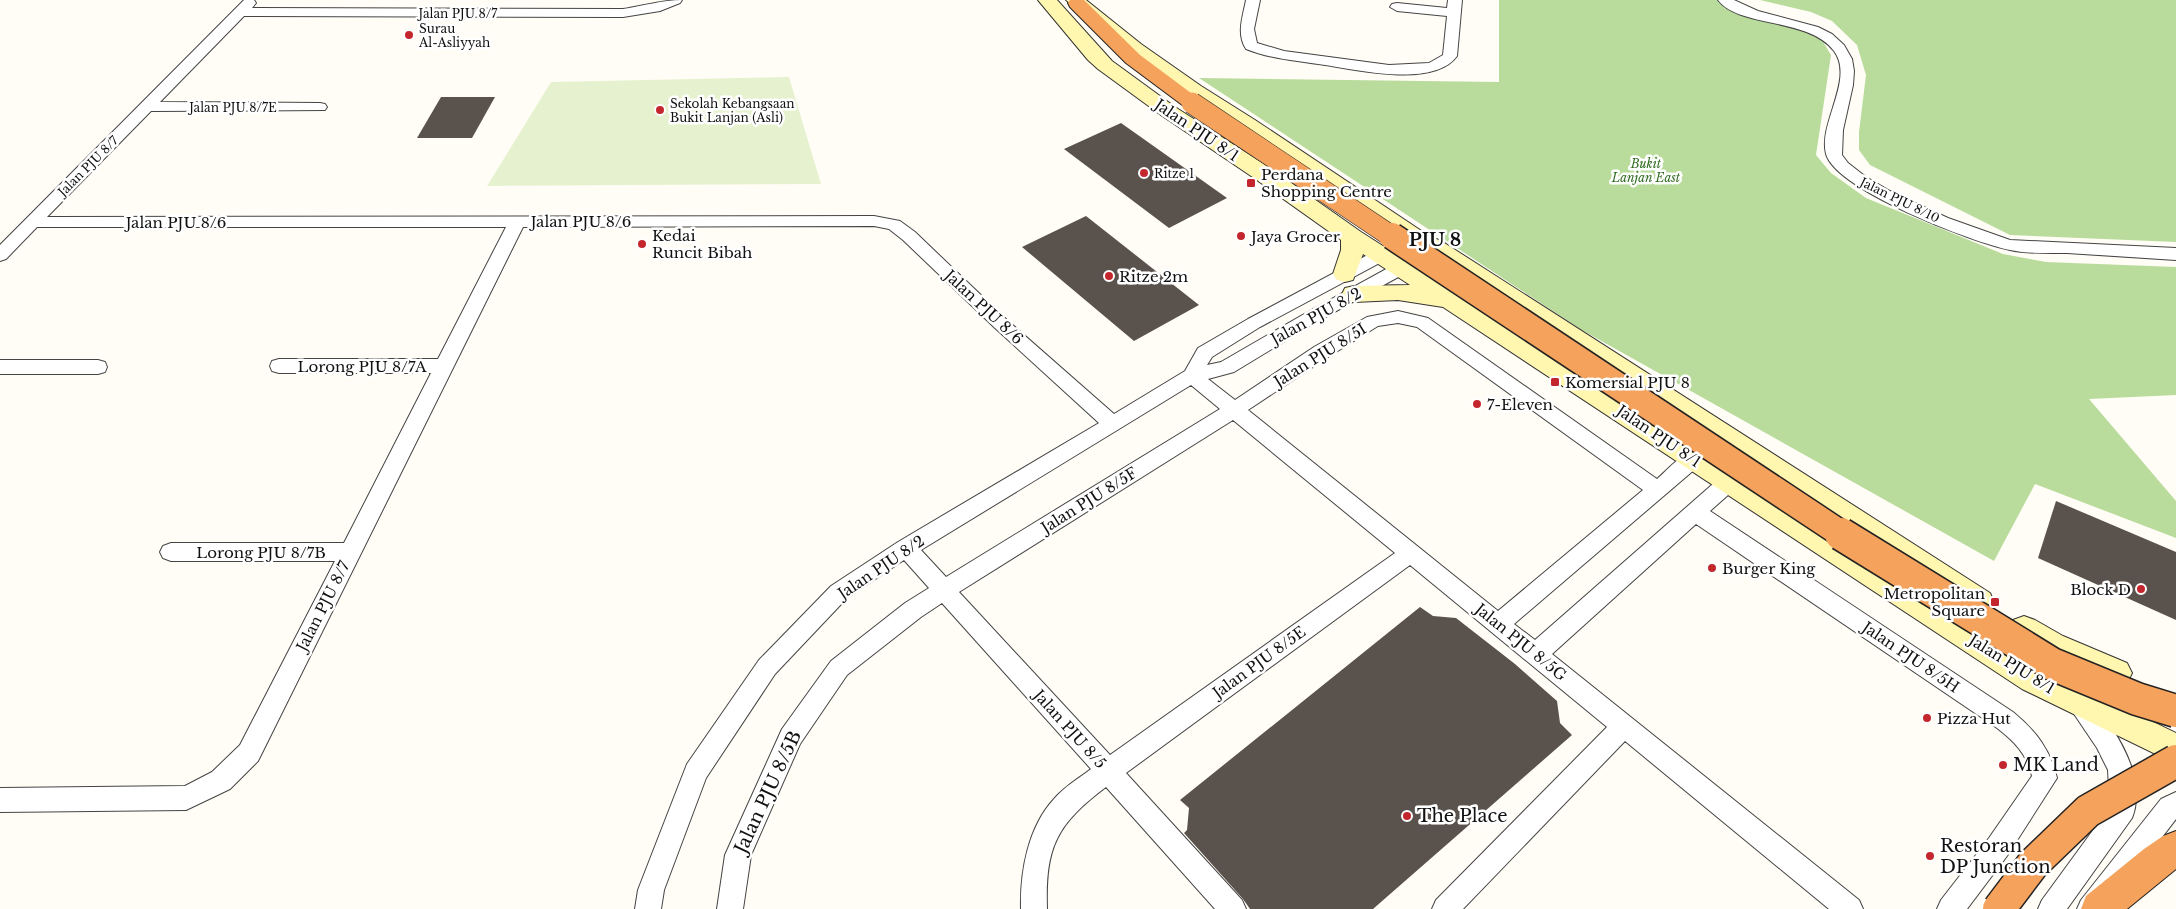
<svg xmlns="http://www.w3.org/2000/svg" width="2176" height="909" font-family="'Libre Baskerville',serif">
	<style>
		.forest { fill: #b9dc9c }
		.pitch { fill: #e6f2cf }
		.building { fill: #5a524d }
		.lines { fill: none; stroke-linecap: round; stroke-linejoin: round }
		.street-casing { stroke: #444; stroke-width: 2 }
		.secondary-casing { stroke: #333; stroke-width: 2 }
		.highway-casing { stroke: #222; stroke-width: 2 }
		.street { fill: #fff; fill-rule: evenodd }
		.secondary { fill: #fff6b0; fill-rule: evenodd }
		.highway { fill: #f5a25d; fill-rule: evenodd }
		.highway-bridge-far2-casing { stroke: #222; stroke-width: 22; stroke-linecap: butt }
		.highway-bridge-far1-casing { stroke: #222; stroke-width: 29; stroke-linecap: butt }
		.highway-bridge-casing { stroke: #222; stroke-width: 35; stroke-linecap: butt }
		.highway-bridge-far2 { stroke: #f5a25d; stroke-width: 21 }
		.highway-bridge-far1 { stroke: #f5a25d; stroke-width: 26 }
		.highway-bridge { stroke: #f5a25d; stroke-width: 32 }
		.poi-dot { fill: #c4262e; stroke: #fff; stroke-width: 2 }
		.labels { text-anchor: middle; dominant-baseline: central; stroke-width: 5; stroke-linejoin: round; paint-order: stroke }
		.far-street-label { font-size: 12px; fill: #111; stroke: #fff }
		.far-poi-label { font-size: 12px; fill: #111; stroke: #fff; text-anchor: start }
		.far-park-label { font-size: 12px; font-style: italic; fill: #2f6b1f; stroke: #fff }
		.street-label { font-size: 15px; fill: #111; stroke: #fff }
		.poi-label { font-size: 15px; fill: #111; stroke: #fff; text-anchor: start }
		.quarter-label { font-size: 18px; font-weight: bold; fill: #111; stroke: #fff }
		.near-poi-label { font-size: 18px; fill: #111; stroke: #fff; text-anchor: start }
		.near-street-label { font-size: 18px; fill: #111; stroke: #fff }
	</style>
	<rect width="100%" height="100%" fill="#fffdf5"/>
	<g class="forest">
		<polygon points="1499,0 1719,0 1725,8 1755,18 1794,26 1822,40 1831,55 1816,155 1831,173 1866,198 2003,254 2046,262 2176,267 2176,395 2089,399 2176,501 2176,538 2035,484 1994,561 1580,329 1199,78 1499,82"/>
		<polygon points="1760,0 2176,0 2176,242 2010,235 1870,165 1859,150 1859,132 1866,75 1857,45 1832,21 1811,12"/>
	</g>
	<polygon class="pitch" points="789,77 821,184 487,186 551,82"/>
	<g class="building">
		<polygon points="441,97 495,97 472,138 417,138"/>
		<polygon points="1121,123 1227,198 1169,228 1064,149"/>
		<polygon points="1086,216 1199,305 1134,341 1022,247"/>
		<polygon points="2056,501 2176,552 2176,620 2038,558"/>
		<polygon points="1420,607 1433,616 1456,618 1515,664 1557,701 1560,723 1572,735 1373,909 1250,909 1243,899 1184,833 1187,830 1189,808 1180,800"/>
	</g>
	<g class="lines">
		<g class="street-casing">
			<g id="street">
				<path d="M 244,0 L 254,0 L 256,3 L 252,8 L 623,9 C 643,6 662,0 682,0 L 680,3 L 660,11 L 623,17 L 244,16 L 160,102 L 320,103 L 325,104 L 327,107 L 325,110 L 151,111 L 47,217 L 874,216 L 900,221 L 915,232 L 1007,320 L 1114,414 L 1185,371 L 1198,348 L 1248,319 L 1390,243 L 1396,242 L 1402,243 L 1404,247 L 1402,251 L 1260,327 L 1212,357 L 1207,365 L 1221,362 L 1306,313 L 1410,256 L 1416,254 L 1422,256 L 1425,260 L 1422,264 L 1318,321 L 1234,372 L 1208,379 L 1235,400 L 1314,347 L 1367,317 L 1398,311 L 1428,318 L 1657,479 C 1669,469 1684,448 1701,454 L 1704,459 L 1701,464 L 1514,624 L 1535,640 L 1722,476 L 1729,474 L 1736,476 L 1739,482 L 1736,488 L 1710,511 L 2013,712 C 2036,731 2050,749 2057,778 L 2007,856 L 1967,909 L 1937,909 L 1941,900 L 1989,838 L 2032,776 C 2027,754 2014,741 1997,728 L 1696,524 L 1552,654 L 1859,900 L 1863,909 L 1829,909 L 1625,741 L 1463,909 L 1432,909 L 1436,900 L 1607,727 L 1410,565 L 1126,773 L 1242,900 L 1246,909 L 1215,909 L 1106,787 C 1057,824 1045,846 1047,909 L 1021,909 C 1020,872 1028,827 1054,799 C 1064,787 1078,779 1091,769 L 942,603 L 921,617 L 847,675 L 800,744 L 751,855 L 743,909 L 717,909 L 725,855 L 782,729 L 831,661 L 905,603 L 929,588 L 904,560 L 847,598 L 775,674 L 706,778 L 664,890 L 661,909 L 635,909 L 638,890 L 687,764 L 759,660 L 831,586 L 898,542 L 1099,423 L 995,328 L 903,240 L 889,229 L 874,226 L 523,227 L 258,761 L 230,789 L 186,810 L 0,812 L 0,788 L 185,786 L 212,772 L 240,745 L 335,561 L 171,561 L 163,558 L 160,552 L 163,546 L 171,543 L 344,543 L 431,373 L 279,373 L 272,371 L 270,366 L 272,361 L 279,359 L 438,359 L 506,227 L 37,227 L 6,259 L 0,261 L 0,245 ZM 1398,323 L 1417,327 L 1643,490 L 1498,611 L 1248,410 L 1328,357 L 1378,326 ZM 1191,385 L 1220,409 L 946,577 L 921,550 ZM 1233,420 L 1395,553 L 1110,755 L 959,592 Z"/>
				<path d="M 1246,0 L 1260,0 L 1254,29 L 1257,43 L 1284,51 L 1389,65 L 1429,63 L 1443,55 L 1447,16 L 1397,11 L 1390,7 L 1392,4 L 1397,3 L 1447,8 L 1448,0 L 1462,0 L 1457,56 C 1434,88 1358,70 1325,65 C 1298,61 1271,59 1246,49 C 1236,34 1243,16 1246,0 Z"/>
				<path d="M 1718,0 L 1734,0 L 1758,11 L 1818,27 L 1832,34 L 1844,45 L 1852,59 L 1854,71 L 1853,85 L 1843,130 L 1842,155 L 1848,163 L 1866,177 L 1890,191 L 1948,218 L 2010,240 L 2176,248 L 2176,260 C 2140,258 2103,255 2067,253 C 2048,253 2028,254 2010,250 C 1974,243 1836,190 1826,154 C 1818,123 1855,79 1834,51 C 1808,17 1739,28 1718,0 Z"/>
				<polygon points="0,360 98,360 105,362 107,367 105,372 98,374 0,374"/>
				<path d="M 2078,691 C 2098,699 2126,748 2132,769 C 2137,784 2138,804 2132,818 L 2067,909 L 2038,909 L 2042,900 L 2110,807 L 2108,770 L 2097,748 L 2066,702 L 2070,695 Z"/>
				<polygon points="2176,792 2176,819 2107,909 2077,909 2081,900 2161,799"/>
			</g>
		</g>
		<g class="secondary-casing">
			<g id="secondary">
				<polygon points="1038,0 1057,0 1112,61 1175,107 1270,168 1361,232 2044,669 2176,733 2176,764 2022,689 1443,307 1398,300 1354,302 1345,300 1342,294 1345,288 1354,286 1410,285 1363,254 1353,280 1345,282 1337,280 1333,274 1341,250 1341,240 1254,178 1161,115 1098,69 1088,60"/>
				<polygon points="1066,0 1086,0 1141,44 1201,86 1255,120 1423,232 1446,244 1990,593 1994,602 1990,611 1979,615 1968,611 1430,254 1407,242 1127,52"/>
				<polygon points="2024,616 2035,620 2063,636 2127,663 2132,673 2127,683 2116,687 2041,656 2013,638 2009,629 2013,620"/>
			</g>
		</g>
		<g class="highway-casing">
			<g id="highway">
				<polygon points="1070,0 1084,0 1140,55 1199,99 1202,103 1199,107 1192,109 1185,107 1126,63 1070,7 1068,3"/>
				<polygon points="2176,831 2176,869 2127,909 2081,909 2086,896 2144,849 2163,836"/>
			</g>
		</g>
		<use href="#street" class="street"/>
		<use href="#secondary" class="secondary"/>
		<use href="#highway" class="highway"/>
		<g class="highway-bridge-far2-casing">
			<polyline id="highway-bridge-far2" points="1192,103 1394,238"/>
		</g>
		<g class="highway-bridge-far1-casing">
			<polyline id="highway-bridge-far1" points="1392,236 1843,535"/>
		</g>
		<g class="highway-bridge-casing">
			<g id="highway-bridge">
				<polyline points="1841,534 2052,664 2137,699 2176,711"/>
				<polyline points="1999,909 2033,864 2088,811 2176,761"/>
			</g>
		</g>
		<use href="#highway-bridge-far2" class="highway-bridge-far2"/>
		<use href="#highway-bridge-far1" class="highway-bridge-far1"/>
		<use href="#highway-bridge" class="highway-bridge"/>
	</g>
	<g class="poi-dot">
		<circle cx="409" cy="35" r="5"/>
		<circle cx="660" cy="110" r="5"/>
		<circle cx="1144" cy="173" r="5"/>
		<rect x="1246" y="178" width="10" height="10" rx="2.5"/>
		<circle cx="1241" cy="236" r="5"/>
		<circle cx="642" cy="244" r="5"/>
		<circle cx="1109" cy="276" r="5"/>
		<rect x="1550" y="377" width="10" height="10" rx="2.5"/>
		<circle cx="1477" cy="404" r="5"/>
		<circle cx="1712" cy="568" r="5"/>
		<circle cx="2141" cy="589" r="5"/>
		<rect x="1990" y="597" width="10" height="10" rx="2.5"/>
		<circle cx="1927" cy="718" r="5"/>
		<circle cx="2003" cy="765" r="5"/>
		<circle cx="1407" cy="816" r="5"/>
		<circle cx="1930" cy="856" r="5"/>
	</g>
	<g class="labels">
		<g class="far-street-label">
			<text x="458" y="13">Jalan PJU 8/7</text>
			<text x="233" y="107">Jalan PJU 8/7E</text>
			<text transform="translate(88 166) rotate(-45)">Jalan PJU 8/7</text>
			<text transform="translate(1900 200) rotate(26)">Jalan PJU 8/10</text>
		</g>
		<g class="far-poi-label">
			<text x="419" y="28">Surau<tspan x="419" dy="14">Al-Asliyyah</tspan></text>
			<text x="670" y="103">Sekolah Kebangsaan<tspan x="670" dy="14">Bukit Lanjan (Asli)</tspan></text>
			<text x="1154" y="173">Ritze 1</text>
		</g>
		<g class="far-park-label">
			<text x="1646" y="163">Bukit<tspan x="1646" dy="14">Lanjan East</tspan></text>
		</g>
		<g class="street-label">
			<text transform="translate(1197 130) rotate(34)">Jalan PJU 8/1</text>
			<text x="581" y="221">Jalan PJU 8/6</text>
			<text x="176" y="222">Jalan PJU 8/6</text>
			<text transform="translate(984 307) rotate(43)">Jalan PJU 8/6</text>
			<text transform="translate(1316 316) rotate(-29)">Jalan PJU 8/2</text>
			<text transform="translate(1320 355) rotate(-32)">Jalan PJU 8/5I</text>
			<text x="362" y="366">Lorong PJU 8/7A</text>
			<text transform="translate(1659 436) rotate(34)">Jalan PJU 8/1</text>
			<text transform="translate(1089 500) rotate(-32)">Jalan PJU 8/5F</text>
			<text x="261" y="552">Lorong PJU 8/7B</text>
			<text transform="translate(881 567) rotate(-34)">Jalan PJU 8/2</text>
			<text transform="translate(323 606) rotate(-63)">Jalan PJU 8/7</text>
			<text transform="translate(1521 642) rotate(39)">Jalan PJU 8/5G</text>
			<text transform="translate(1911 657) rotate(34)">Jalan PJU 8/5H</text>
			<text transform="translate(1259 662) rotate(-36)">Jalan PJU 8/5E</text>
			<text transform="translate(2012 664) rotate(32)">Jalan PJU 8/1</text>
			<text transform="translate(1070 729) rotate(48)">Jalan PJU 8/5</text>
		</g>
		<g class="poi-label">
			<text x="1261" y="174">Perdana<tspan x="1261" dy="17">Shopping Centre</tspan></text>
			<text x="652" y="235">Kedai<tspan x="652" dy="17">Runcit Bibah</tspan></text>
			<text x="1251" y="236">Jaya Grocer</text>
			<text x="1119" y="276">Ritze 2m</text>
			<text x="1565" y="382">Komersial PJU 8</text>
			<text x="1487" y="404">7-Eleven</text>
			<text x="1722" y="568">Burger King</text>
			<text x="2131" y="589" text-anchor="end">Block D</text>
			<text x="1985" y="593" text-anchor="end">Metropolitan<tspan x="1985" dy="17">Square</tspan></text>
			<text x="1937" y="718">Pizza Hut</text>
		</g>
		<g class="quarter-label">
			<text x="1435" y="240">PJU 8</text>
		</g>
		<g class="near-poi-label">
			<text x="2013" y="765">MK Land</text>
			<text x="1417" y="816">The Place</text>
			<text x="1940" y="846">Restoran<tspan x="1940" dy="21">DP Junction</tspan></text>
		</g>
		<g class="near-street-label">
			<text transform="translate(768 792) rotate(-65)">Jalan PJU 8/5B</text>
		</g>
	</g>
</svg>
